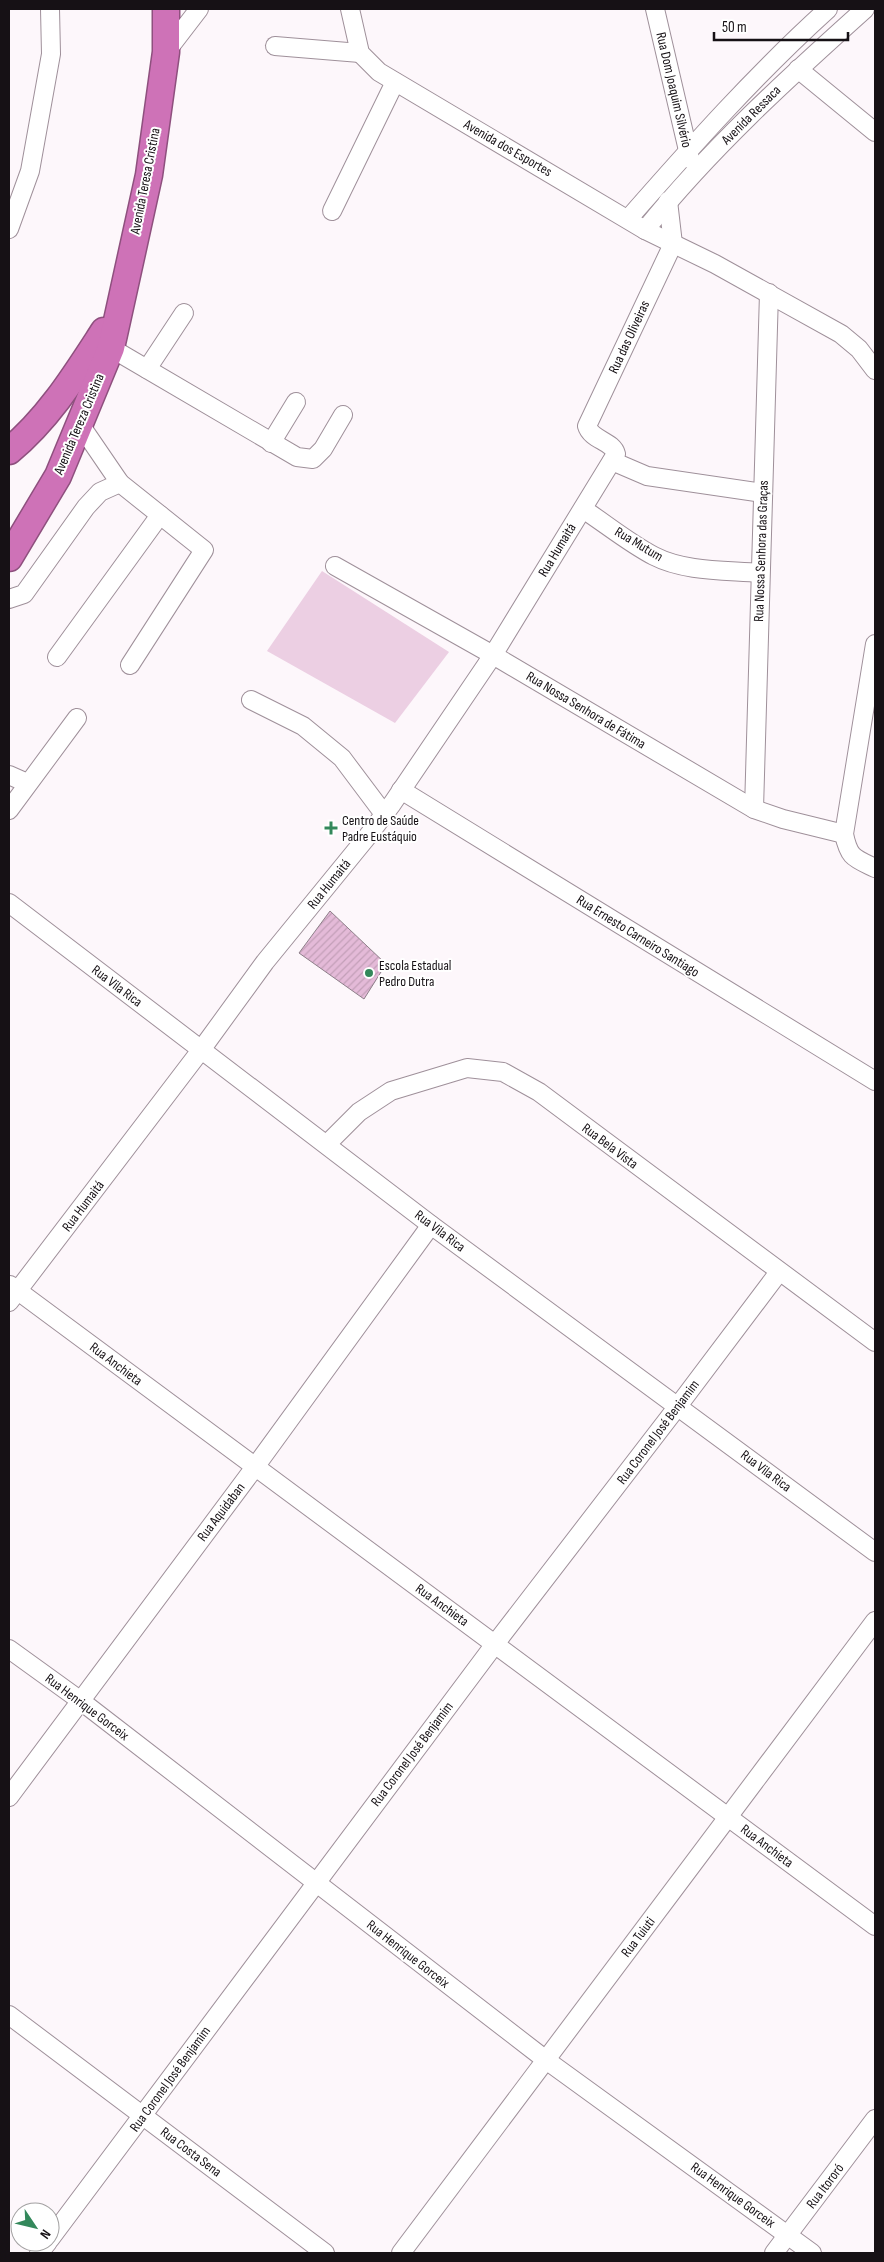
<svg xmlns="http://www.w3.org/2000/svg" width="884" height="2262" font-family="'Sofia Sans Condensed',sans-serif">
	<style>
		.pitch { fill: #eccfe3 }
		.building { fill: url(#building-hatch); stroke: #8d7f89 }
		.lines { fill: none; stroke-linecap: round; stroke-linejoin: round }
		.minor-casing { stroke: #9f909a; stroke-width: 20 }
		.highway-casing { stroke: #8e507e; stroke-width: 29 }
		.minor { stroke: #fff; stroke-width: 18 }
		.highway { stroke: #ce72b7; stroke-width: 26 }
		.poi-dot { fill: #33885b; stroke: #fff; stroke-width: 2 }
		.labels { text-anchor: middle; dominant-baseline: central; stroke-width: 4; stroke-linejoin: round; paint-order: stroke }
		.street-label { font-size: 14px; fill: #161115; stroke: #fff }
		.poi-label { font-size: 14px; fill: #161115; stroke: #fff; text-anchor: start }
	</style>
	<defs>
		<pattern id="building-hatch" width="6" height="6" patternUnits="userSpaceOnUse" patternTransform="scale(1.25)"><rect width="6" height="6" fill="#e4bad8"/><path d="M-1 1l2-2M0 6l6-6M5 7l2-2" fill="none" stroke="#c39fb8"/></pattern>
	</defs>
	<rect width="100%" height="100%" fill="#fdf7fb"/>
	<polygon class="pitch" points="322,571 449,652 395,723 267,651"/>
	<polygon class="building" points="330,911 386,964 364,999 299,953"/>
	<g class="lines">
		<g class="minor-casing">
			<g id="minor">
				<polyline points="350,9 360,53 379,72 645,230 715,264 841,334 859,349 875,370"/>
				<polyline points="655,9 690,159"/>
				<polyline points="275,46 360,53"/>
				<polyline points="166,52 199,9"/>
				<polyline points="798,69 875,132"/>
				<polyline points="668,201 673,244"/>
				<polyline points="332,211 395,82"/>
				<path d="M 628,219 C 693,145 755,75 828,9"/>
				<polyline points="9,229 30,171 51,54 50,9"/>
				<path d="M 645,230 C 710,149 788,78 865,9"/>
				<polyline points="111,348 297,457 313,459 323,449 343,415"/>
				<polyline points="147,369 184,313"/>
				<polyline points="79,423 120,483 204,550 130,665"/>
				<polyline points="271,443 296,402"/>
				<polyline points="612,461 647,476 763,493"/>
				<path d="M 583,509 C 606,524 629,543 654,556 C 685,572 726,570 760,573"/>
				<polyline points="335,566 493,655 754,809 783,819 844,834"/>
				<polyline points="9,599 24,594 86,507 100,492 120,483"/>
				<path d="M 875,644 L 844,834 C 849,858 854,858 875,868"/>
				<polyline points="57,657 160,515"/>
				<polyline points="251,700 303,726 342,758 384,814"/>
				<polyline points="9,775 27,783"/>
				<polyline points="401,790 875,1081"/>
				<polyline points="754,809 769,293"/>
				<polyline points="9,810 77,718"/>
				<polyline points="9,903 431,1225 875,1552"/>
				<polyline points="327,1144 359,1112 391,1091 467,1068 503,1072 539,1092 875,1342"/>
				<polyline points="10,1285 875,1926"/>
				<path d="M 9,1302 L 201,1050 L 265,962 L 367,837 L 392,804 L 493,655 L 616,454 C 613,441 591,440 587,426 L 673,244"/>
				<polyline points="9,1649 81,1701 546,2060 812,2253"/>
				<polyline points="9,1797 255,1467 431,1225"/>
				<polyline points="9,2015 325,2253"/>
				<polyline points="50,2239 495,1644 678,1406 779,1272"/>
				<polyline points="39,2253 48,2242"/>
				<polyline points="401,2253 875,1621"/>
				<polyline points="774,2253 875,2119"/>
			</g>
		</g>
		<g class="highway-casing">
			<g id="highway">
				<path d="M 9,451 C 49,418 76,374 104,331"/>
				<polyline points="9,558 58,476 111,348 149,175 166,52 166,9"/>
			</g>
		</g>
		<use href="#minor" class="minor"/>
		<use href="#highway" class="highway"/>
	</g>
	<g class="poi-dot">
		<path d="M328.5 820.5h5v5h5v5h-5v5h-5v-5h-5v-5h5z"/>
		<circle cx="369" cy="973" r="5"/>
	</g>
	<g class="labels">
		<g class="street-label">
			<text transform="translate(674 90) rotate(77)">Rua Dom Joaquim Silvério</text>
			<text transform="translate(751 115) rotate(-45)">Avenida Ressaca</text>
			<text transform="translate(508 148) rotate(30)">Avenida dos Esportes</text>
			<text transform="translate(145 181) rotate(-79)">Avenida Teresa Cristina</text>
			<text transform="translate(629 337) rotate(-65)">Rua das Oliveiras</text>
			<text transform="translate(79 424) rotate(-67)">Avenida Tereza Cristina</text>
			<text transform="translate(639 544) rotate(31)">Rua Mutum</text>
			<text transform="translate(557 550) rotate(-59)">Rua Humaitá</text>
			<text transform="translate(761 551) rotate(-88)">Rua Nossa Senhora das Graças</text>
			<text transform="translate(586 710) rotate(31)">Rua Nossa Senhora de Fátima</text>
			<text transform="translate(329 884) rotate(-51)">Rua Humaitá</text>
			<text transform="translate(638 936) rotate(32)">Rua Ernesto Carneiro Santiago</text>
			<text transform="translate(117 986) rotate(37)">Rua Vila Rica</text>
			<text transform="translate(610 1146) rotate(37)">Rua Bela Vista</text>
			<text transform="translate(83 1206) rotate(-53)">Rua Humaitá</text>
			<text transform="translate(440 1231) rotate(37)">Rua Vila Rica</text>
			<text transform="translate(116 1364) rotate(37)">Rua Anchieta</text>
			<text transform="translate(658 1432) rotate(-53)">Rua Coronel José Benjamim</text>
			<text transform="translate(766 1471) rotate(37)">Rua Vila Rica</text>
			<text transform="translate(221 1512) rotate(-53)">Rua Aquidaban</text>
			<text transform="translate(442 1605) rotate(36)">Rua Anchieta</text>
			<text transform="translate(87 1707) rotate(37)">Rua Henrique Gorceix</text>
			<text transform="translate(412 1754) rotate(-53)">Rua Coronel José Benjamim</text>
			<text transform="translate(767 1846) rotate(37)">Rua Anchieta</text>
			<text transform="translate(638 1937) rotate(-53)">Rua Tuiuti</text>
			<text transform="translate(408 1954) rotate(38)">Rua Henrique Gorceix</text>
			<text transform="translate(170 2079) rotate(-54)">Rua Coronel José Benjamim</text>
			<text transform="translate(191 2152) rotate(37)">Rua Costa Sena</text>
			<text transform="translate(825 2186) rotate(-53)">Rua Itororó</text>
			<text transform="translate(733 2195) rotate(36)">Rua Henrique Gorceix</text>
		</g>
		<g class="poi-label">
			<text x="342" y="820">Centro de Saúde<tspan x="342" dy="16">Padre Eustáquio</tspan></text>
			<text x="379" y="965">Escola Estadual<tspan x="379" dy="16">Pedro Dutra</tspan></text>
		</g>
	</g>
	<rect width="884" height="2262" fill="none" stroke="#161115" stroke-width="20"/>
	<g transform="translate(35 2227) rotate(125)"><circle r="24" fill="#ffffff" stroke="#a2a0a1"/>
	<path d="M0-4L9 19L0 12L-9 19Z" fill="#33885b"/>
	<text y="-8" font-size="14" font-weight="bold" text-anchor="middle" fill="#161115">N</text>
	</g>
	<path d="M714 32v8h134v-8" fill="none" stroke="#161115" stroke-width="2.5"/>
	<text x="722" y="32" font-size="15" fill="#161115" stroke="#ffffff" stroke-width="4" paint-order="stroke">50 m</text>
</svg>
